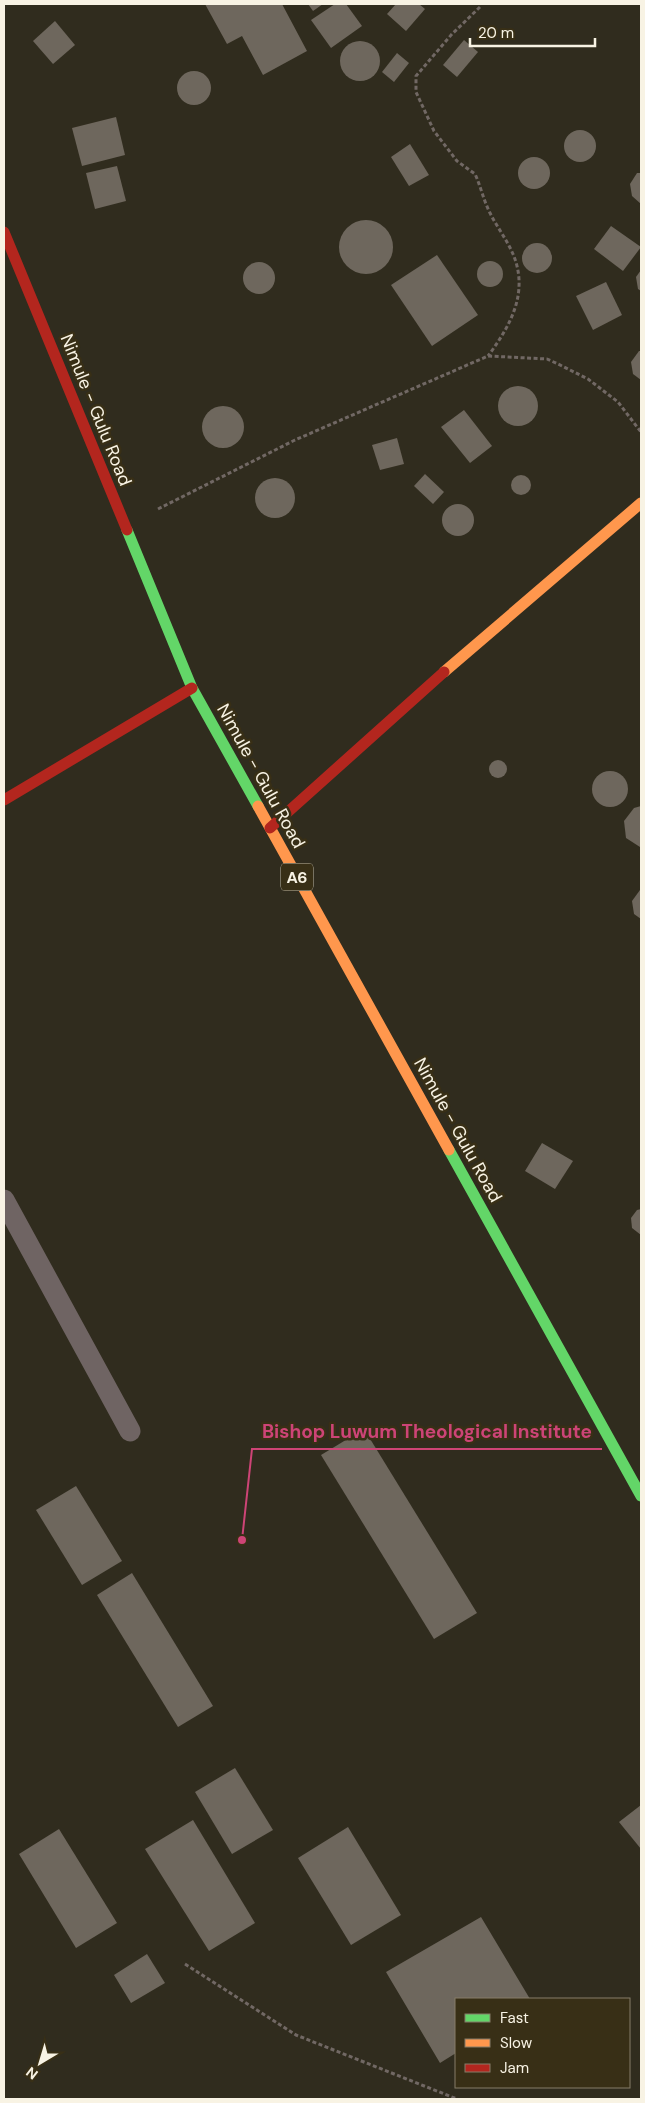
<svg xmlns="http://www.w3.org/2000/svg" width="645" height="2103" font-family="'DM Sans',sans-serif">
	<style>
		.building { fill: #6e675d }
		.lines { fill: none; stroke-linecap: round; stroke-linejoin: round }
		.path { stroke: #716864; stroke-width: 3; stroke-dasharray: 4 2.5; stroke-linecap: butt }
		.lane { stroke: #6f6463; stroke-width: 21 }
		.fast { stroke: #63d668; stroke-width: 11 }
		.slow { stroke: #ff974d; stroke-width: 11 }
		.jam { stroke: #b3261e; stroke-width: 11 }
		.labels { text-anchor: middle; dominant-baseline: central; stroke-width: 5; stroke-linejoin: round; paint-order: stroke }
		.shield { fill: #382f16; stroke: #beb8a6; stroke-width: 1 }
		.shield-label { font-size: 16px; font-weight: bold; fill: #f8f3e4 }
		.street-label { font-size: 18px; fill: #f8f3e4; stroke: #382f16 }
		.leader { fill: none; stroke: #cd4476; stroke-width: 2 }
		.callout-dot { fill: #cd4476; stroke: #382f16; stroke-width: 2 }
		.callout-label { font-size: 19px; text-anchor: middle; font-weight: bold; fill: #cd4476; stroke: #382f16; stroke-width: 5; stroke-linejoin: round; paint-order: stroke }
	</style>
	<rect width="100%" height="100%" fill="#302c1e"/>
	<g class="building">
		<polygon points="205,4 282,4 307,51 263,75 242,36 227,44"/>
		<polygon points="308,4 323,4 313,11"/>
		<polygon points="335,4 346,4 362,26 331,48 311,20"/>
		<polygon points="396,4 419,4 425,9 406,31 387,14"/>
		<polygon points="55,21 75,45 53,64 33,41"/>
		<polygon points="464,40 478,52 457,77 443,65"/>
		<circle cx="360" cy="61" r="20"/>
		<polygon points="397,53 409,63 394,82 382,72"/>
		<circle cx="194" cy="88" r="17"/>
		<polygon points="116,117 125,155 82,166 72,128"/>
		<circle cx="580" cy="146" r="16"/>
		<polygon points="410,144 429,175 409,186 391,157"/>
		<circle cx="534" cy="173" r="16"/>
		<polygon points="117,166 126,201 95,209 86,173"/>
		<polygon points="637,173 641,173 641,204 632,196 630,184"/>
		<circle cx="366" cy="247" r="27"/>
		<polygon points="611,226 641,247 623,271 594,249"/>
		<circle cx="537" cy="258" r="15"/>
		<polygon points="437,255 478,315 432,346 391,285"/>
		<circle cx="490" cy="274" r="13"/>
		<circle cx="259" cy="278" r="16"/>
		<polygon points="641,270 641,291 638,289 636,277"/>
		<polygon points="606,282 622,315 593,330 576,296"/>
		<polygon points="639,351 641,351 641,380 633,374 631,362"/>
		<circle cx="518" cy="406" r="20"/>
		<circle cx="223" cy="427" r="21"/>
		<polygon points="464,410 492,446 470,463 441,427"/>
		<polygon points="397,438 404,464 380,470 372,445"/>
		<polygon points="425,474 444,492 433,504 414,486"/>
		<circle cx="521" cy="485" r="10"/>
		<circle cx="275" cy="498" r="20"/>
		<circle cx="458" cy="520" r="16"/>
		<circle cx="498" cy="769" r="9"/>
		<circle cx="610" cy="789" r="18"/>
		<polygon points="641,806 641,847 640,847 626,838 624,821 634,808"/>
		<polygon points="640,890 641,890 641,919 634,914 632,901"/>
		<polygon points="542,1143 573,1161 555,1189 525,1171"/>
		<polygon points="641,1209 641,1235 632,1228 631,1218 637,1210"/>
		<polygon points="364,1429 477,1613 434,1639 321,1455"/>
		<polygon points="76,1486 122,1561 82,1585 36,1510"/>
		<polygon points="132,1573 213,1706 178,1727 97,1595"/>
		<polygon points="235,1768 273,1830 232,1854 195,1792"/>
		<polygon points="641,1805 641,1849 619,1822"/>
		<polygon points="193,1820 255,1923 209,1951 145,1849"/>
		<polygon points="348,1827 401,1915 351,1945 298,1858"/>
		<polygon points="59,1829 117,1923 76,1948 19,1854"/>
		<polygon points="481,1917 530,1999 456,1999 456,2053 440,2063 386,1972"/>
		<polygon points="147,1954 165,1983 131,2003 114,1975"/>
	</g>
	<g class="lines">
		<g class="path">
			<path d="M 480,7 L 452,34 L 416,76 L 416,92 L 434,131 L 457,161 L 475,174 C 481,187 483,199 490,213 C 497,227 507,240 513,254 C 529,292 511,325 488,356"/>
			<polyline points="158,509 295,440 488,356 547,359 558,364 588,379 618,402 641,432"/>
			<polyline points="185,1964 296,2035 457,2099"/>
		</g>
		<polyline class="lane" points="4,1200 130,1431"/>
		<g class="fast">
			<polyline points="127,530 192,688 258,806"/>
			<polyline points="449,1150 641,1496"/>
		</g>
		<g class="slow">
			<polyline points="444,672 641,503"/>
			<polyline points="258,806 449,1150"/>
		</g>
		<g class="jam">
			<polyline points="4,232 127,530"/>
			<polyline points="4,800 192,688"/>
			<polyline points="270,828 444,672"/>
		</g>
	</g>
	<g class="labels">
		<rect class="shield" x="281" y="863.5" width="32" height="27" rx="4"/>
		<g class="shield-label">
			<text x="297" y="877">A6</text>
		</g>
		<g class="street-label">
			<text transform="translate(96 410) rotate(68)">Nimule - Gulu Road</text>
			<text transform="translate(261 776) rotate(61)">Nimule - Gulu Road</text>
			<text transform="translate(458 1130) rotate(61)">Nimule - Gulu Road</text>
		</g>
	</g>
	<path class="leader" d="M242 1540L252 1449H602"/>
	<circle class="callout-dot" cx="242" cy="1540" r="5"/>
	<g class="callout-label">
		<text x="427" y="1438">Bishop Luwum Theological Institute</text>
	</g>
	<rect width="645" height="2103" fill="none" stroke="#f8f3e4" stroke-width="10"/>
	<rect x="455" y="1998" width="175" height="90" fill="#382f16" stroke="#857d68"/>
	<rect x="465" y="2014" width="25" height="8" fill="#63d668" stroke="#857d68"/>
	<text x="500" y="2023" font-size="15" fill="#f8f3e4">Fast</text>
	<rect x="465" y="2039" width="25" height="8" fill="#ff974d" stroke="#857d68"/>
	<text x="500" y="2048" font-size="15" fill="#f8f3e4">Slow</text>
	<rect x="465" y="2064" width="25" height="8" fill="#b3261e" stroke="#857d68"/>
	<text x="500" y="2073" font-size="15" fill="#f8f3e4">Jam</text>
	<g transform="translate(40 2063) rotate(218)" stroke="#382f16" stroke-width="4" paint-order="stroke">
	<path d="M0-4L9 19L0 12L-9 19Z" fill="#f8f3e4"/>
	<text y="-8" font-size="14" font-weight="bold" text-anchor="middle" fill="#f8f3e4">N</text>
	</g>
	<path d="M470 38v8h125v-8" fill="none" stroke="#f8f3e4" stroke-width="2.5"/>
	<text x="478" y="38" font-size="15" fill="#f8f3e4" stroke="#382f16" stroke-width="4" paint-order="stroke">20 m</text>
</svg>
